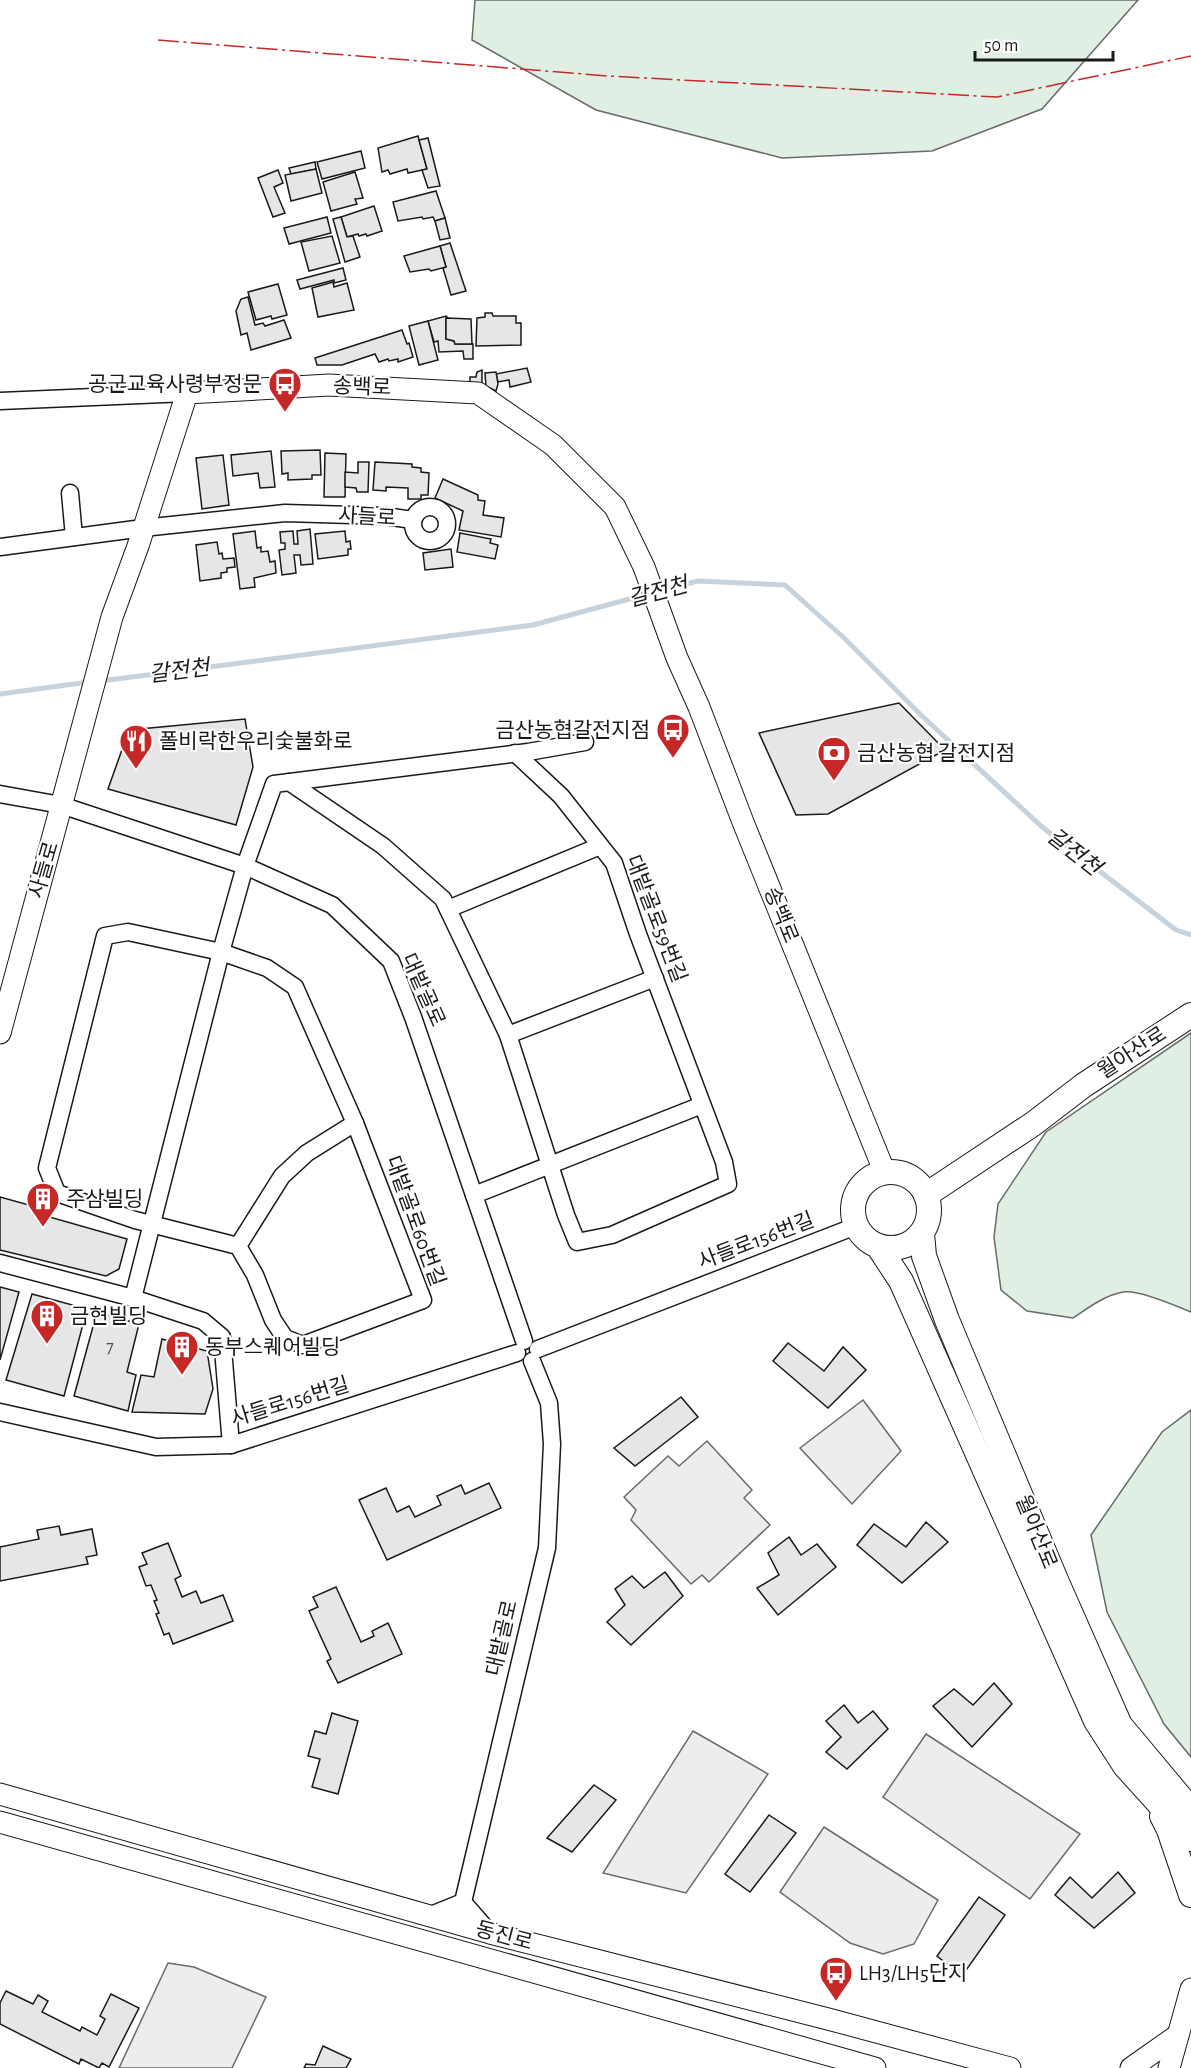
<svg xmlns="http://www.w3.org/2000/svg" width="1191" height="2068" font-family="'Alegreya Sans','Noto Sans KR',sans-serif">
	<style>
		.green { fill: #e0efe3; stroke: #6a6a6a; stroke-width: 1.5 }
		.parking { fill: #ededed; stroke: #6a6a6a; stroke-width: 1.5 }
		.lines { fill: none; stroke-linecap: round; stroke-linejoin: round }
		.stream { stroke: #c6d2dc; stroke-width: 5 }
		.building { fill: #e6e6e6; stroke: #1a1a1a; stroke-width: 1.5 }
		.minor-casing { stroke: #1a1a1a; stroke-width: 19 }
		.tertiary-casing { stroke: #1a1a1a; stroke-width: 23 }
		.secondary-casing { stroke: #1a1a1a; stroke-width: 26 }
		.minor { stroke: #fff; stroke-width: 16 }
		.tertiary { stroke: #fff; stroke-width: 21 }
		.secondary { stroke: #fff; stroke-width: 24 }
		.power { stroke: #c62828; stroke-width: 1.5; stroke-dasharray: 21 4.5 3 4.5; stroke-linecap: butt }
		.labels { text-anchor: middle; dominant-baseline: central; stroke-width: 4.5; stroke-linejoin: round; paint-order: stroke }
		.number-label { font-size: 18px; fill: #4d4d4d }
		.poi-label { font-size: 21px; fill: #1a1a1a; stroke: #fff; text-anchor: start }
		.street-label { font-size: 21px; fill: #1a1a1a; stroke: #fff }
		.water-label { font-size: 22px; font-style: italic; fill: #1a1a1a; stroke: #fff }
	</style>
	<rect width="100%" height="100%" fill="#fff"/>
	<g class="green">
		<polygon points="475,0 1138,0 1042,109 932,151 782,158 596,110 472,40"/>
		<path d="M 1191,1033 L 1191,1312 C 1177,1306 1137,1289 1123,1292 C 1105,1295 1088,1308 1073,1318 L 1027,1311 L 1001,1290 L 994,1237 L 998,1204 L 1046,1132 Z"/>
		<polygon points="1191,1410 1191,1757 1164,1724 1107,1612 1091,1535 1162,1432"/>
	</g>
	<g class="parking">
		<polygon points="863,1400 901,1451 852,1504 800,1448"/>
		<polygon points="707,1441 752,1490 744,1498 770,1525 709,1582 702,1575 691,1584 631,1520 636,1510 624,1497 668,1456 679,1466"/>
		<polygon points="693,1731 768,1774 686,1893 603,1873"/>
		<polygon points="926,1734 1080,1834 1030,1899 883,1797"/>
		<polygon points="824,1827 938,1900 914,1944 883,1954 850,1943 780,1892"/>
		<polygon points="168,1963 194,1967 266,1997 232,2068 119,2068"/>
	</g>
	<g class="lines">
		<g class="stream">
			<polyline points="657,592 698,581 785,585 843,637 923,717 1041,826 1176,930 1191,935"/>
			<polyline points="101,681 533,625 648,594"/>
			<polyline points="0,694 89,682"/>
		</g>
	</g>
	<g class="building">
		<polygon points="418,136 427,169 408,173 407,169 390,174 388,170 382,172 378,148"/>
		<polygon points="428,138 440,186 428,188 422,170 427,169 419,140"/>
		<polygon points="361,151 365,168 322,179 317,162"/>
		<polygon points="315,162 316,169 291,174 289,168"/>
		<polygon points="316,169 322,193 291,201 285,175"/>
		<polygon points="278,170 283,183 274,187 285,213 273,217 258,178"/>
		<polygon points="355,172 363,198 355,199 357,204 331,211 323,182"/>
		<polygon points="436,191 445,218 435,221 433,217 423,219 422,217 398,221 393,202"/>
		<polygon points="374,206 382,231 367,236 366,234 359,236 358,234 347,237 341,217"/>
		<polygon points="327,217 331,233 289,244 284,228"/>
		<polygon points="341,217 347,237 353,236 360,257 345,262 333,219"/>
		<polygon points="445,218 450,238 440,240 435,221"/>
		<polygon points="332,236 340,263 309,271 301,242"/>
		<polygon points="450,243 466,291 451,295 443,268 446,267 440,246"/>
		<polygon points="440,246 446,267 431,271 429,269 410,272 404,256"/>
		<polygon points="343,268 346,280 334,283 334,280 300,289 297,280"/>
		<polygon points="333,282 334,287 347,283 354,310 318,317 312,288"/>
		<polygon points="278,284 287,315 272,319 271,316 256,320 248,292"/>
		<polygon points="248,297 255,325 263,323 265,326 284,320 291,338 251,350 247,333 241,335 236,311 241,299"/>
		<polygon points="485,313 492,313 493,316 516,316 516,323 521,323 521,345 476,346 477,318 485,317"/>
		<polygon points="446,316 448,318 446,318 446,339 454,341 455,344 473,344 473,359 464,359 463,351 439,352 438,341 434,342 428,321"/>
		<polygon points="446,318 471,319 472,344 455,344 454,341 446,339"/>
		<polygon points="428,321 438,360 419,365 409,326"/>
		<polygon points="402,330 407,344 409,343 413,357 398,362 398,359 389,361 388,359 379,362 375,354 342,365 317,365 315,358"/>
		<polygon points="527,368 531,382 510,387 509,380 498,382 496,374"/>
		<polygon points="482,370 482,385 470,385 470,377 476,377 477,372"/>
		<polygon points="496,372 498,384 496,391 486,386 485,373"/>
		<polygon points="320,450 321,475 312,475 312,479 288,480 288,473 282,474 281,451"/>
		<polygon points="271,451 275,487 260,488 258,473 233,476 231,455"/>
		<polygon points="325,453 346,454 345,497 324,497"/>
		<polygon points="223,455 229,505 202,509 196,458"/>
		<polygon points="358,462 369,462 368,492 357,492 356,488 345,487 345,472 358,473"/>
		<polygon points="375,462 412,464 412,467 421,468 421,472 429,473 428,495 421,495 421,499 408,499 408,488 386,487 386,491 373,490"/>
		<polygon points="443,479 478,495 478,500 485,501 483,515 504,518 501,537 459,530 463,511 435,498"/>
		<polygon points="310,529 313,564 301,565 300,555 294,555 296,573 282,575 279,550 285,549 285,543 281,543 280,532 293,531 294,544 298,544 297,531"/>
		<polygon points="255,531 257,548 261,547 261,552 268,551 270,562 275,561 276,573 254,578 255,587 240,589 233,534"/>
		<polygon points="345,531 346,542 350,541 351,549 348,549 348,555 318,559 315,534"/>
		<polygon points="460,533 491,539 490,543 498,545 495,559 457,552"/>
		<polygon points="217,542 219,554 222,553 223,559 234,558 235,567 227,568 227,572 221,573 221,578 200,581 196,545"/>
		<polygon points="451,549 453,567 425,570 423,553"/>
		<polygon points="899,703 945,750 828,814 796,815 759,733"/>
		<polygon points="245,719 253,767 236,825 108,789 129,730"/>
		<polygon points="0,1197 47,1210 46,1216 127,1239 119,1269 106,1276 0,1250"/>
		<polygon points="0,1287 19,1292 0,1360"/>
		<polygon points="32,1294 87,1309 64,1396 6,1380"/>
		<polygon points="97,1312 139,1324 127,1372 136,1375 128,1411 74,1396"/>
		<polygon points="162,1339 207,1351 213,1389 205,1414 132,1412 141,1375 154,1377"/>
		<polygon points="788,1343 824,1371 843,1347 866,1370 828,1408 773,1361"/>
		<polygon points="681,1397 698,1417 635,1466 614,1448"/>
		<polygon points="489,1483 501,1508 387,1560 359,1500 386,1488 397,1512 409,1506 415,1517 441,1505 437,1496 461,1485 465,1494"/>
		<polygon points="926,1522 948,1542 902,1583 857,1545 874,1524 906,1547"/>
		<polygon points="59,1526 61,1535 92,1529 97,1555 86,1557 88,1564 0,1581 0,1547 39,1539 37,1530"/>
		<polygon points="789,1537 801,1555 817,1544 836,1567 778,1615 757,1588 779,1575 768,1553"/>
		<polygon points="168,1543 181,1576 175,1579 182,1597 196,1591 201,1603 223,1595 233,1621 173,1644 169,1633 164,1635 156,1614 159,1613 154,1601 157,1600 151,1585 146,1586 139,1567 147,1564 142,1553"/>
		<polygon points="665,1572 683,1596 631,1645 607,1622 625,1605 615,1589 632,1576 644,1588"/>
		<polygon points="336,1587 361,1642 374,1636 372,1631 388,1623 402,1654 338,1683 327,1661 331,1659 309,1611 318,1607 313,1597"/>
		<polygon points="994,1683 1012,1704 972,1747 933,1706 954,1689 973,1705"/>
		<polygon points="844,1705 858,1723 873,1711 888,1729 847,1769 826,1752 841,1737 826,1721"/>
		<polygon points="332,1713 358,1721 338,1794 312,1787 320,1759 308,1756 315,1731 326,1734"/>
		<polygon points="594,1785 616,1800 572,1852 547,1838"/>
		<polygon points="769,1815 796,1833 750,1892 725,1874"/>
		<polygon points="1118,1872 1135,1893 1094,1928 1055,1895 1070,1877 1092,1898"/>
		<polygon points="979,1897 1005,1915 962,1976 937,1956"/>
		<polygon points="6,1991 33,2004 38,1995 48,2001 42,2012 80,2031 82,2027 97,2035 105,2019 100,2016 111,1994 139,2008 109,2067 102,2063 99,2068 81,2059 79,2064 0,2024 0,2003"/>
		<polygon points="323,2046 351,2059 346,2068 304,2068 306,2064 315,2065"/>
	</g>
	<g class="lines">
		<g class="minor-casing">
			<g id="minor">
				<polyline points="0,401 187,393"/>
				<polyline points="70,493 74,537"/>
				<circle cx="430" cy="524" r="17"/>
				<polyline points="0,547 143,528 285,513 385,516 413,520"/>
				<polyline points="289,782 383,846 443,899 508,1035 566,1215 577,1242 612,1235 728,1184 724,1162 638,934 614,863 561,796 515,753"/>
				<polyline points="0,794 61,805 245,866 332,905 391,961 413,1017 524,1341"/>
				<polyline points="448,909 600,846"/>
				<polygon points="128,932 221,952 267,968 295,987 355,1123 423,1300 303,1345 285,1338 273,1320 255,1275 238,1246 135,1220 57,1193 47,1168 105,936"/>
				<polyline points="508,1035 655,978"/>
				<polyline points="474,1195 702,1105"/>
				<polyline points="238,1246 282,1176 307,1153 355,1123"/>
				<polyline points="0,1263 133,1298 203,1321 222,1337 231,1445"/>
				<polyline points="133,1298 221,952 245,866 274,784 528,752 585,742"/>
				<polyline points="538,1349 856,1226"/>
				<polyline points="0,1412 156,1447 231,1445 517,1353"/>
				<polyline points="431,1915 463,1902 490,1933"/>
				<polyline points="459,1923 463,1902 547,1548 552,1444 549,1403 532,1361"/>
			</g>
		</g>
		<g class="tertiary-casing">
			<g id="tertiary">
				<polyline points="0,1033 112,617 138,546 187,393 329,385 478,393 553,445 615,507 644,567 677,658 699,707 743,822 885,1173"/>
				<polyline points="0,1794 490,1933 828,2019 1010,2068"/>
				<polyline points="0,1822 875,2068"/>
				<polyline points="1131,2068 1178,2035"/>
				<polyline points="1169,2068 1191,1989"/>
			</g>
		</g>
		<g class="secondary-casing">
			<g id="secondary">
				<circle cx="891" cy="1210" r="38"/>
				<polyline points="926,1195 1033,1124 1084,1085 1191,1015"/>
				<polyline points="922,1233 924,1256 947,1320 1056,1580 1120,1725 1191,1810"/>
				<polyline points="878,1246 901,1281 1096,1721 1125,1766 1191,1839"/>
				<polyline points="1162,1816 1169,1830 1191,1895"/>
			</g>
		</g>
		<use href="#minor" class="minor"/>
		<use href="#tertiary" class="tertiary"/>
		<use href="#secondary" class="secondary"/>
		<polyline class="power" points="158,40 608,76 997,97 1191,56"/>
	</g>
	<defs>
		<g id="bus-pin" transform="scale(1.725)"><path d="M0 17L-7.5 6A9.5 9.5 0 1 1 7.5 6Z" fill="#c62828" stroke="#fff"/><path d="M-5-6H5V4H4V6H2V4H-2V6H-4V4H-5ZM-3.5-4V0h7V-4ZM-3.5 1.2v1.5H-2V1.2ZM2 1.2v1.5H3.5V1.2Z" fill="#fff"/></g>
		<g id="restaurant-pin" transform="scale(1.725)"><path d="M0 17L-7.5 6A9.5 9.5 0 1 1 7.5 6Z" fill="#c62828" stroke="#fff"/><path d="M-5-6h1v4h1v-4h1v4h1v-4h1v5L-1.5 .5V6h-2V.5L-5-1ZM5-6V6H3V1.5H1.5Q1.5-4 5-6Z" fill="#fff"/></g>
		<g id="bank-pin" transform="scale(1.725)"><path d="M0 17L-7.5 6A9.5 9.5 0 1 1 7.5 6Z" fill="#c62828" stroke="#fff"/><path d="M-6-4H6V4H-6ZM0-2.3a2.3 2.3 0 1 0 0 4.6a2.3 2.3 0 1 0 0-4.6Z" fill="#fff"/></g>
		<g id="building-pin" transform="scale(1.725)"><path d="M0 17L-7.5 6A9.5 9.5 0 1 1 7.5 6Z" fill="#c62828" stroke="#fff"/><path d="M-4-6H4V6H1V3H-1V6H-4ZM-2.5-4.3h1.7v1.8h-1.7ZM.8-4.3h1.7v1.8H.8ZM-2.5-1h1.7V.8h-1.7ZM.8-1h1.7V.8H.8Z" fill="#fff"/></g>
	</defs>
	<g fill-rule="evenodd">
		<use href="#bus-pin" x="285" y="384"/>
		<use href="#bus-pin" x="673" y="730"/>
		<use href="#restaurant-pin" x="136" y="741"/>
		<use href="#bank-pin" x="834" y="753"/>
		<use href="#building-pin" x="43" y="1199"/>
		<use href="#building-pin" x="47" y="1316"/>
		<use href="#building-pin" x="182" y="1347"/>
		<use href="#bus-pin" x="836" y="1973"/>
	</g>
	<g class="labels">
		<g class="number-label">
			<text x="110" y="1348">7</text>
		</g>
		<g class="poi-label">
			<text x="262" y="384" text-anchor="end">공군교육사령부정문</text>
			<text x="650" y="730" text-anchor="end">금산농협갈전지점</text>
			<text x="159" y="741">폴비락한우리숯불화로</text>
			<text x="857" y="753">금산농협 갈전지점</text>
			<text x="66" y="1199">주삼빌딩</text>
			<text x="70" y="1316">금현빌딩</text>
			<text x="205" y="1347">동부스퀘어빌딩</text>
			<text x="859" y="1973">LH3/LH5단지</text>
		</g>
		<g class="street-label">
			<text transform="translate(362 387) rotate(2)">송백로</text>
			<text transform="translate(367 517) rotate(3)">사들로</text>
			<text transform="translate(44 870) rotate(-74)">사들로</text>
			<text transform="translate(781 915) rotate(68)">송백로</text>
			<text transform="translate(656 919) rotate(69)">대밭골로59번길</text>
			<text transform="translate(423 990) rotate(66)">대밭골로</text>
			<text transform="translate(1132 1053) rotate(-33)">월아산로</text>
			<text transform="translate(415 1221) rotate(70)">대밭골로60번길</text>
			<text transform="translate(756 1241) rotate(-21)">사들로156번길</text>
			<text transform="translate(290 1402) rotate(-17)">사들로156번길</text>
			<text transform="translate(1036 1532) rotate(68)">월아산로</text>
			<text transform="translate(502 1638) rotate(-77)">대밭골로</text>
			<text transform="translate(504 1936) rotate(15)">동진로</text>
		</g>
		<g class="water-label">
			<text transform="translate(658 592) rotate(-15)">갈전천</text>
			<text transform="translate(179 671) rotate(-7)">갈전천</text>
			<text transform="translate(1074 852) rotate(38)">갈전천</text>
		</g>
	</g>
	<path d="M975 51v9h138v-9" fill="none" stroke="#1a1a1a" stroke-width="3"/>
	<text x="984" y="51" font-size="18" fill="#1a1a1a" stroke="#ffffff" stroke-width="4.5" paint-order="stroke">50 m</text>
</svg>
